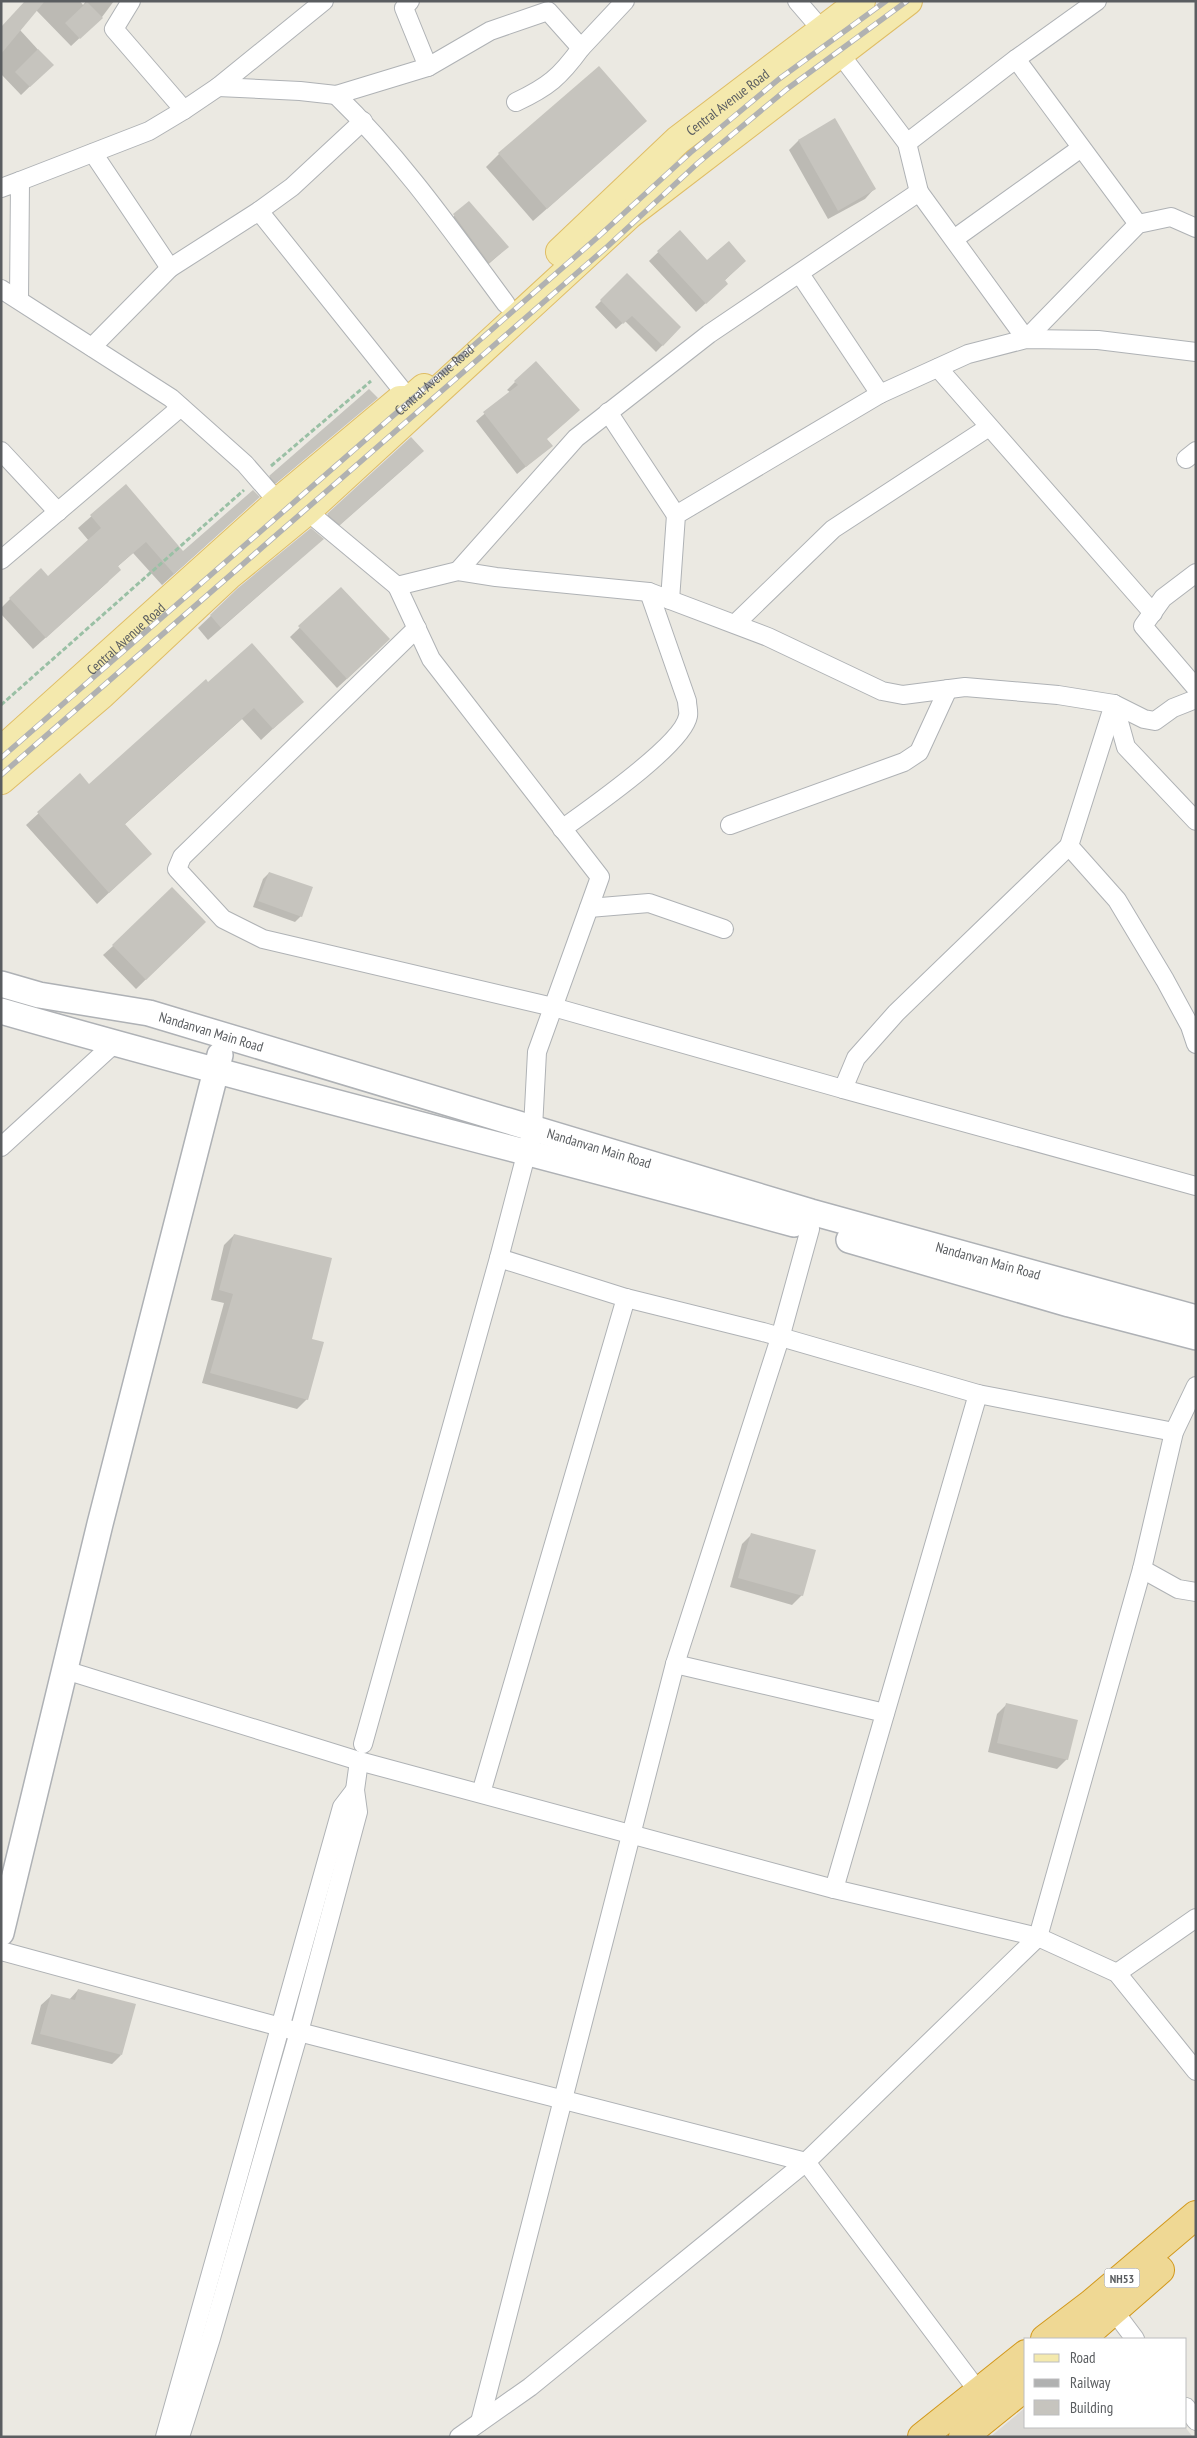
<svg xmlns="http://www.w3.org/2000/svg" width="1197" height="2438" font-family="'PT Sans Narrow',sans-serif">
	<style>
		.industrial { fill: #dad8d4 }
		.shadow { fill: #0003 }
		.building { fill: #c6c4be }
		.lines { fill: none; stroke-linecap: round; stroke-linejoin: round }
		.street-casing { stroke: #afb2b5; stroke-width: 20 }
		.secondary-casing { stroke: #aeb1b5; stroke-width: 28 }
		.primary-casing { stroke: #dfbd66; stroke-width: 30 }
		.highway-casing { stroke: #d2981b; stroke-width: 30 }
		.path { stroke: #9ac0a5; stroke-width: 3; stroke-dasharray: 5 2.5; stroke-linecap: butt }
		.street { stroke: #fff; stroke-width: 18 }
		.secondary { stroke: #fff; stroke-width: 25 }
		.primary { stroke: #f4e9ad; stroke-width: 28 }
		.highway { stroke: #efd894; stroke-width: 28 }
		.rail-casing { stroke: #b0b1b1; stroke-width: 5.5 }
		.rail { stroke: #fff; stroke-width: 4; stroke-dasharray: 11; stroke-linecap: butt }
		.labels { text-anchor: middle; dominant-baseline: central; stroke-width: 5; stroke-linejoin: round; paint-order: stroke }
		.shield { fill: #fff; stroke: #8c8e90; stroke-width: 1 }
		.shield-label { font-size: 12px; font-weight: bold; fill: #5a5d60 }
		.street-label { font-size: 14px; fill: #5a5d60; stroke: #fff }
	</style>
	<rect width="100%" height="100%" fill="#ebe9e2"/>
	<polygon class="industrial" points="1026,2407 1026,2427 1185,2427 1193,2437 990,2437"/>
	<g class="shadow">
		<polygon points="26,1 80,1 83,5 86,1 114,1 102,17 71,46 36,10 20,30 52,65 21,95 1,74 1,29"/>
		<polygon points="835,120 874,189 865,199 828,219 789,150 798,141"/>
		<polygon points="646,121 533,221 486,167 499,154"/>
		<polygon points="469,202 501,253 483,269 448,222"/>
		<polygon points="679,232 707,262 745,261 724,281 718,292 696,312 649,261"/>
		<polygon points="627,275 680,327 656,352 625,321 616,329 595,307"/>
		<polygon points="515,382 570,418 546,439 551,446 517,474 476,421 510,392 507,390"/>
		<polygon points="376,398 262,495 258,490 270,477"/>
		<polygon points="411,439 422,451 409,464 326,537 315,527"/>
		<polygon points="126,486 183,553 246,509 162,585 133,553 117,567 108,582 33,649 1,614 1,608 10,599 48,577 89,541 78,528"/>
		<polygon points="309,551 208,640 198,628 239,589"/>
		<polygon points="341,588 379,649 337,688 290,637"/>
		<polygon points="208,684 290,713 261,740 242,719 124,825 150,854 97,904 26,825 80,775 89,785"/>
		<polygon points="269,873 301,916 295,922 253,907 263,879"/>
		<polygon points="195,932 136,989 103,955 113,946"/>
		<polygon points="234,1235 310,1340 307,1399 297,1409 202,1383 224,1303 211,1300 224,1245"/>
		<polygon points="752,1534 802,1595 792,1605 730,1587 742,1544"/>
		<polygon points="1007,1704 1067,1759 1057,1769 988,1752 997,1714"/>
		<polygon points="78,1990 121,2055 112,2064 31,2044 41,2005 51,1996 69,2000"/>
	</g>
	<g class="building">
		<polygon points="25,1 45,1 1,54 1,27"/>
		<polygon points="87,2 103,18 80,39 65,23"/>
		<polygon points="38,49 54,65 30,87 15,72"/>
		<polygon points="599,66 647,121 547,209 498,153"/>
		<polygon points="835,118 876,189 838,211 798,140"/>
		<polygon points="469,201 509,247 489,263 453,214"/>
		<polygon points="680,230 707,260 729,241 746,261 725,280 728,284 706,304 657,251"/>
		<polygon points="627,273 681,327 663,346 632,316 623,324 600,300"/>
		<polygon points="536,361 580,410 547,439 553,446 526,467 483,412 518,385 514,381"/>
		<polygon points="369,389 378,398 276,483 269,476"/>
		<polygon points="411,437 424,451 340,525 327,514"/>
		<polygon points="126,484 183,551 253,490 260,497 174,574 146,542 118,566 121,570 46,638 9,598 41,568 48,576 101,528 90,515"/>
		<polygon points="311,528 324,539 221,628 210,615 238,588"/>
		<polygon points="341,587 390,639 347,679 298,626"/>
		<polygon points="252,643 304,702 273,729 254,708 125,824 152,854 109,893 37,812 80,773 89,784 206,679 208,682"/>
		<polygon points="269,872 313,887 302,917 258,901"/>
		<polygon points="172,887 206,922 146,980 112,945"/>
		<polygon points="234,1234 332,1258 312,1339 324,1342 308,1400 210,1373 233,1294 219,1290"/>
		<polygon points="751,1533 816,1550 803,1596 738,1578"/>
		<polygon points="1006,1703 1078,1720 1068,1760 997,1743"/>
		<polygon points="78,1989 136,2004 122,2055 40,2034 51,1994 75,2000"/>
	</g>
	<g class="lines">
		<g class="street-casing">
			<g id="street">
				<polyline points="410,1 404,8 428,67 490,31 548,11 581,48 625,1"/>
				<polyline points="797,1 822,30 907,143 919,192"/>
				<polyline points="1016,59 1097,1"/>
				<polyline points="218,87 300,91 336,95 428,67"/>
				<path d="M 336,95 C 401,158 452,231 506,304"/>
				<path d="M 516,102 C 548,87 560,77 581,48"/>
				<polyline points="184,110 218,87 324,1"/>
				<polyline points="907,143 1016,59 1138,224"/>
				<polyline points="93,153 170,268 259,211 410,400"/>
				<polyline points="20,181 149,131 184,110 114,29 131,1"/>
				<polyline points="1,188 20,181 19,300"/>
				<polyline points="259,211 292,187 363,121"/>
				<polyline points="954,239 1081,148"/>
				<polyline points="800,274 880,394"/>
				<polyline points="1,289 171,398 245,464 278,502 307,511 397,586"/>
				<polyline points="92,347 170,268"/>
				<polyline points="938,368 1153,613"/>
				<polyline points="608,412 676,515"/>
				<polyline points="1,451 58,512"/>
				<polyline points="1186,459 1196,451"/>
				<polyline points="1,560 181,407"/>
				<polyline points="458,571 576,438 709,334 919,192 1026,339 1138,224 1171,217 1196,228"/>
				<polyline points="1196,573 1163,598 1143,626 1196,688"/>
				<polyline points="670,600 676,515 880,394 968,354 1026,339 1098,340 1196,352"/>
				<polyline points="735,624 833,529 989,427"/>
				<polyline points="417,628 182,857 177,869 223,919 263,939 553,1007 843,1089"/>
				<polyline points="1114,704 1069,846 1117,900 1165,980 1190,1026 1196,1044"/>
				<polyline points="1114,704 1126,747 1196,821"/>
				<polyline points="730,825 904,762 919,752 948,689"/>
				<path d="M 562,829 C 588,810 683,745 688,716 C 689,712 687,706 687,701 L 649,592"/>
				<polyline points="1069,846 896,1013 856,1058 843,1089 1196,1186"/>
				<polyline points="589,908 649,903 724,929"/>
				<polyline points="1,1147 116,1042"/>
				<polyline points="499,1258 626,1298 763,1332 978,1394 1174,1432"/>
				<polyline points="1142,1569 1178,1589 1196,1592"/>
				<polyline points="675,1664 885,1713"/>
				<polyline points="65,1670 359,1761 834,1889 1038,1937 1117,1973 1196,2071"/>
				<polyline points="363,1744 499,1258 533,1128 537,1052 600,877 431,659 397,586 458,571 496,577 649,592 768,637 882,691 903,695 965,687 1058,695 1114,704 1144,719 1155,721 1173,708 1196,699"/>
				<polyline points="481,1793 626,1298"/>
				<polyline points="834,1889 978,1394"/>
				<polyline points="1,1951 299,2032 806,2162 978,2391"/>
				<polyline points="1117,1973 1196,1918"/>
				<polyline points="1114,2311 1135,2339"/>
				<polyline points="1186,2407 1196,2421"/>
				<polyline points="480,2422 675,1664 780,1338 810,1229"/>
				<polyline points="165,2437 342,1807 355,1790"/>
				<polyline points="180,2437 211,2338 299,2032 358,1812 355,1790 359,1761"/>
				<polyline points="459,2437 530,2387 806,2162 1038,1937 1142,1569 1174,1432 1196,1386"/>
			</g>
		</g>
		<g class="secondary-casing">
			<g id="secondary">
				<path id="s1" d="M 1,984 L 39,995 L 149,1013 L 811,1212 L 1196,1318"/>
				<path d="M 1,1011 C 264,1087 530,1151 794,1224"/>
				<polyline points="849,1240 1069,1304 1196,1337"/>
				<polyline points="1,1933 100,1524 220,1055"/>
			</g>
		</g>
		<g class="primary-casing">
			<g id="primary">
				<path id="s2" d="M 560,252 L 678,140 L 861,1"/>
				<path id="s3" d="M 1,751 L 278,502 L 400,400 L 410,400 L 424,388"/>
				<polyline points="1,780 101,695 228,576 307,511 630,214 908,1"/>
			</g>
		</g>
		<g class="highway-casing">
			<g id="highway">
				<polyline points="1045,2339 1091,2304 1196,2215"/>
				<polyline points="1081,2339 1160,2270"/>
				<polyline points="922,2437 1026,2354"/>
				<polyline points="963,2437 1026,2386"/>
			</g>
		</g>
		<g class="path">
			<polyline points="271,466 371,381"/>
			<polyline points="1,705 244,490"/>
		</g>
		<use href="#street" class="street"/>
		<use href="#secondary" class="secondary"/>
		<use href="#primary" class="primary"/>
		<use href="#highway" class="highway"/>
		<g class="rail-casing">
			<g id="rail">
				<path id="s4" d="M 1,758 L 599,236 L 690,153 L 779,79 L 886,1"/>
				<polyline points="1,775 608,246 698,163 787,89 907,1"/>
			</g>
		</g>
		<use href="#rail" class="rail"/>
	</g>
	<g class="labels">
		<rect class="shield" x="1104.5" y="2268.5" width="35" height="19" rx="4"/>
		<g class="shield-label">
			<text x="1122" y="2278">NH53</text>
		</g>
		<g class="street-label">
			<text stroke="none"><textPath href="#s2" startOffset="225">Central Avenue Road</textPath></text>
			<text stroke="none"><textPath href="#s4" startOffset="575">Central Avenue Road</textPath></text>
			<text stroke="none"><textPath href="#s3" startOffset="168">Central Avenue Road</textPath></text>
			<text stroke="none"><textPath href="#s1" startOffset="216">Nandanvan Main Road</textPath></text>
			<text stroke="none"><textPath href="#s1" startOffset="621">Nandanvan Main Road</textPath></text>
			<text stroke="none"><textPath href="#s1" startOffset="1026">Nandanvan Main Road</textPath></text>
		</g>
	</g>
	<rect width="1197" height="2438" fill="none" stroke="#5a5d60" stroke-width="5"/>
	<rect x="1024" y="2338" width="162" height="90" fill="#ffffff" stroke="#bdbebf"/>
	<rect x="1034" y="2354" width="25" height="8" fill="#f4e9ad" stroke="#bdbebf"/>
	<text x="1070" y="2363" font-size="15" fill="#5a5d60">Road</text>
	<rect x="1034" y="2379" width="25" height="8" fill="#b0b1b1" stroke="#bdbebf"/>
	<text x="1070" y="2388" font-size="15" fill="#5a5d60">Railway</text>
	<rect x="1034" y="2400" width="25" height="15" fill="#c6c4be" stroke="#bdbebf"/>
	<text x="1070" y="2413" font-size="15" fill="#5a5d60">Building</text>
</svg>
